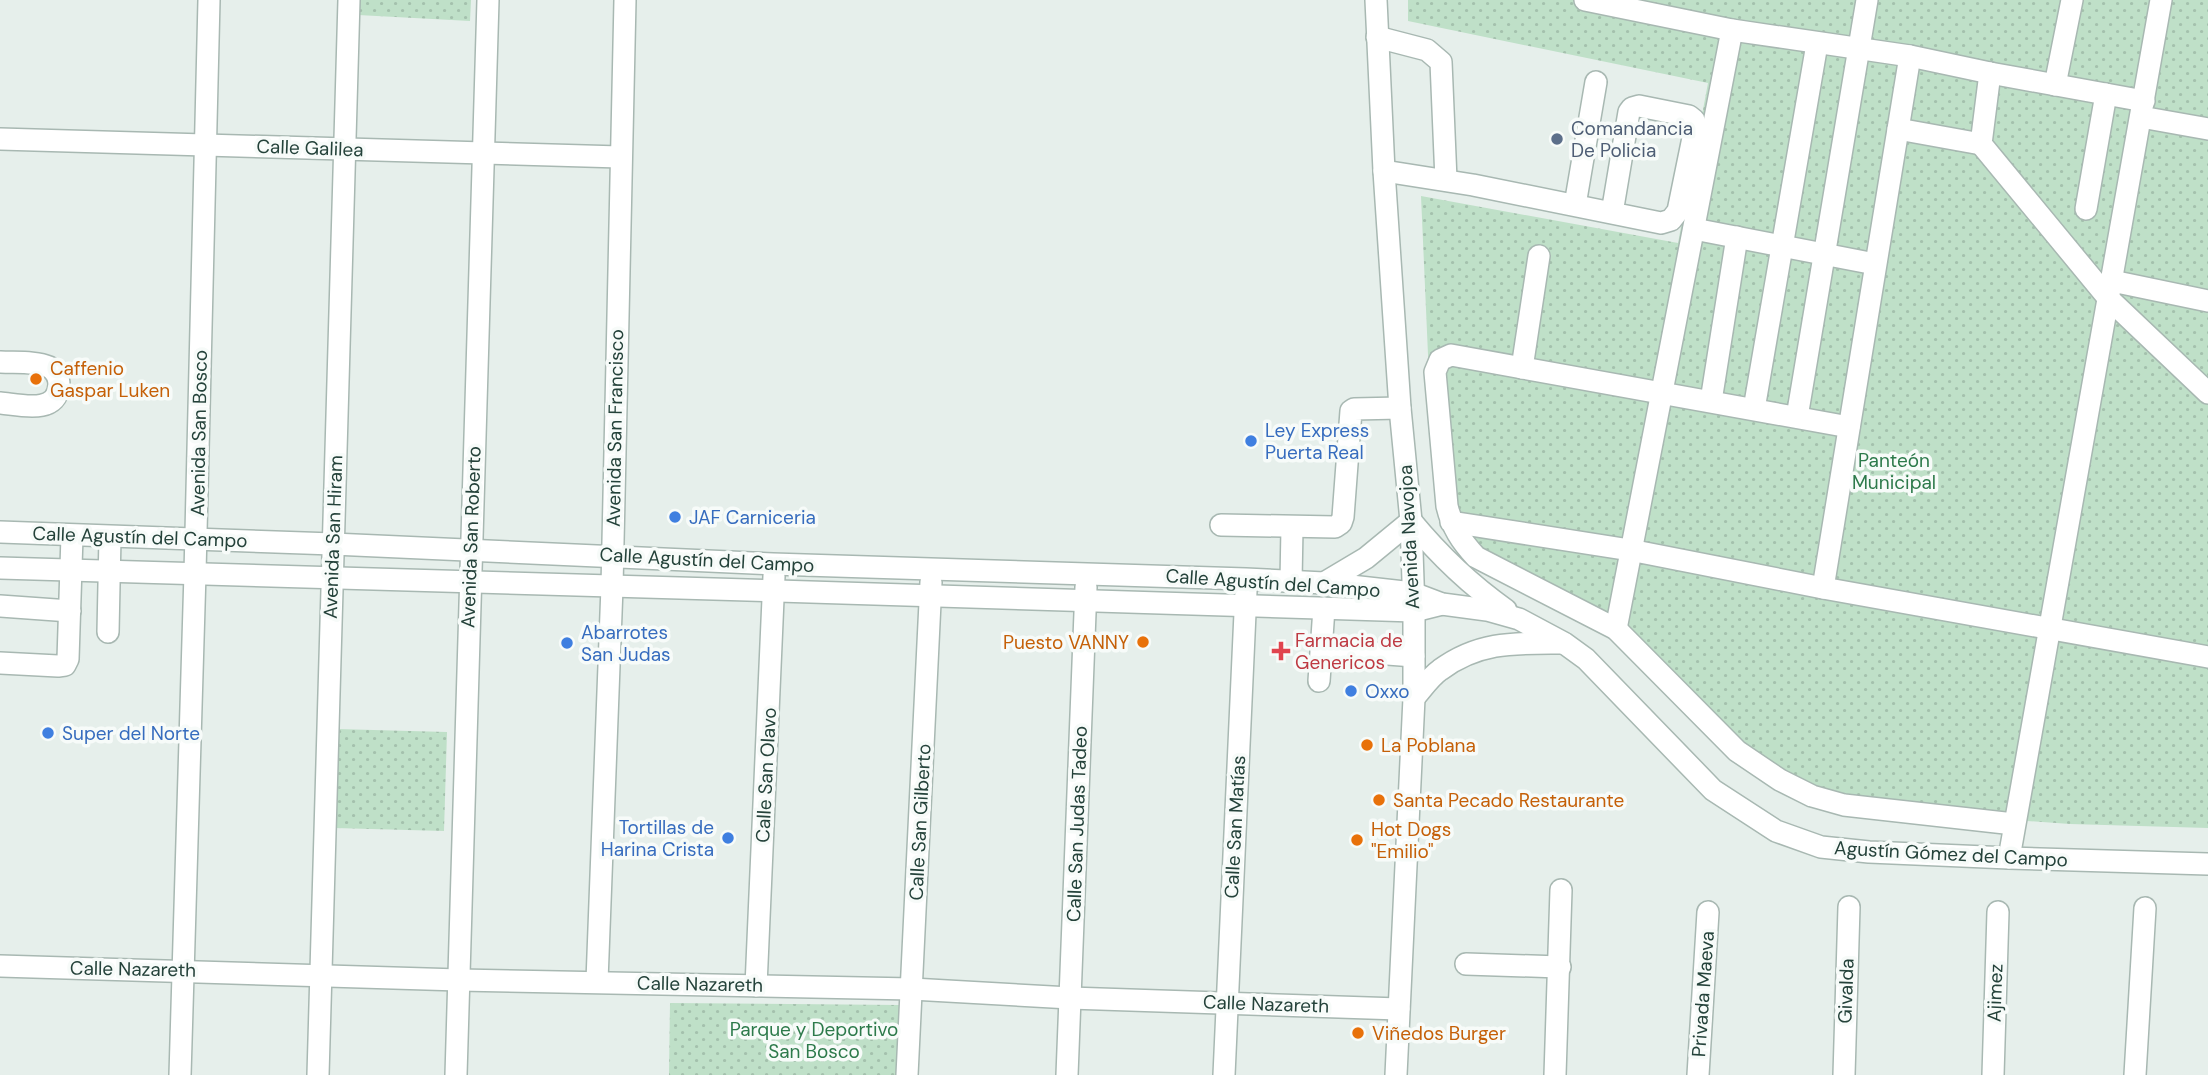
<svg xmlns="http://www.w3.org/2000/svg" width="2208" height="1075" font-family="'DM Sans',sans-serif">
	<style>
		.grass { fill: url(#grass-dots) }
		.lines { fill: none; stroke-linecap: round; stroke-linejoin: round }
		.minor-casing { stroke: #a8b8b2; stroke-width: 24 }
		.minor { stroke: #fff; stroke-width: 21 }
		.service-dot { fill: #5c6f8a; stroke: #f7fbf9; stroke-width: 2.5 }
		.food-dot { fill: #e8710a; stroke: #f7fbf9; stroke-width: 2.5 }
		.shop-dot { fill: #3f7fe0; stroke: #f7fbf9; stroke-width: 2.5 }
		.health-dot { fill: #e0444e; stroke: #f7fbf9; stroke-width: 2.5 }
		.labels { text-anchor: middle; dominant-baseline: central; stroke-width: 7; stroke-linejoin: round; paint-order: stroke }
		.service-label { font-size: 19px; fill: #4e5e75; stroke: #f7fbf9; text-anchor: start }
		.street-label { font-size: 19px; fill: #24423a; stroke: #f7fbf9 }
		.food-label { font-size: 19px; fill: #c56008; stroke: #f7fbf9; text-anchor: start }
		.shop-label { font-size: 19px; fill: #366cbe; stroke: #f7fbf9; text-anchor: start }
		.park-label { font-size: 19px; fill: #2d7a4b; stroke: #f7fbf9 }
		.health-label { font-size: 19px; fill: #be3a42; stroke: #f7fbf9; text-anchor: start }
	</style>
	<defs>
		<pattern id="grass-dots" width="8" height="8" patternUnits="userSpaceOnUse" patternTransform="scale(1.75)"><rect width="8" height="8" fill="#bfe0c8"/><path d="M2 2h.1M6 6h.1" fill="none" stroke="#a4c1ad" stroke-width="1.8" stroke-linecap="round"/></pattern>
	</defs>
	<rect width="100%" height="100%" fill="#e6efeb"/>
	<g class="grass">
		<polygon points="359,0 471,0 470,21 358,15"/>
		<polygon points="1408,0 2208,0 2208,828 2070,824 1873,810 1810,798 1617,639 1450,537 1438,514 1433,468 1421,196 1678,243 1708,83 1408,21"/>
		<polygon points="337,729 447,732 444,831 335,828"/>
		<polygon points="670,1003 899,1005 896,1075 669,1075"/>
	</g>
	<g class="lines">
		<g class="minor-casing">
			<g id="minor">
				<polyline points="1376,0 1384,171 1400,408 1411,521 1414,611 1414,698 1396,1075"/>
				<polyline points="1585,0 1732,30 1910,56 1990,73 2144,101"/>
				<polyline points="1377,37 1427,50 1441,62 1446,180"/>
				<polyline points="1990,73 1981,144 2109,299 2208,393"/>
				<polyline points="2055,85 2072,0"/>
				<polyline points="2141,117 2208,129"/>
				<polyline points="1898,129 1981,144"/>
				<polyline points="0,139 620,157"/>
				<polyline points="1384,171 1473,185 1661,223 1671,220 1678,211 1695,128 1694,120 1689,116 1639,106 1632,108 1629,112 1612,213"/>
				<polyline points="1575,205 1596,82"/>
				<polyline points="2086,209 2106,94"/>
				<polyline points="1694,229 1875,264"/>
				<polyline points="2112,281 2208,301"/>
				<path d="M 0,362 C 14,363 36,361 49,367 C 56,371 59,378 59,385 C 57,415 21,405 0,403"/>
				<polyline points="1522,368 1539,256"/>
				<polyline points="1711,401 1737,237"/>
				<polyline points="1754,409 1817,44"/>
				<polyline points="1797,417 1867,0"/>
				<path d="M 1849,427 L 1451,355 L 1440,360 L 1435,372 L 1447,506 C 1452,527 1461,541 1476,557 L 1616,629 L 1737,751 L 1780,780 L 1812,796 L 1844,805 L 2014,824"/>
				<polyline points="1451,522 1630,550 1823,588 2208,657"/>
				<polyline points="1221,525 1335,527 1341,523 1343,517 1351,411 1354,409 1400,408"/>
				<polyline points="0,532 333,544 773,564 1246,579 1324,583 1413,593 1442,604 1487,610 1519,619 1564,643 1586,659 1713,790 1776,831 1821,847 1869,852 2009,858 2208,864"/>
				<path d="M 0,568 C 471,583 943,594 1414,611 L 1442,604"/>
				<polyline points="1291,581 1292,528"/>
				<path d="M 1324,583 L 1366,558 L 1411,521 C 1439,555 1469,584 1506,610"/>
				<polyline points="1823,588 1910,56"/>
				<polyline points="0,606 70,611"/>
				<polyline points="1616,629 1732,30"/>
				<polyline points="108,632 110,537"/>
				<polyline points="1321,649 1414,656"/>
				<polyline points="0,663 58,666 65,665 68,659 72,536"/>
				<polyline points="1319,681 1324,608"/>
				<path d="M 1414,698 C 1422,689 1430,677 1440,670 C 1479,641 1516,643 1562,643"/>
				<polyline points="2009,858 2161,0"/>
				<polyline points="1466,964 1560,967"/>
				<polyline points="0,966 459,980 912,989 1070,998 1399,1009"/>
				<polyline points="597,981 612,587 625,0"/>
				<polyline points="756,986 774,576"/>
				<polyline points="180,1075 195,573 209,0"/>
				<polyline points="318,1075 349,0"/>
				<polyline points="456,1075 488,0"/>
				<polyline points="907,1075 931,582"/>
				<polyline points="1067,1075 1086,587"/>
				<polyline points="1224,1075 1246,591"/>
				<polyline points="1555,1075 1561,890"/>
				<polyline points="1698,1075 1708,912"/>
				<polyline points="1844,1075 1849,907"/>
				<polyline points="1993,1075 1998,912"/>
				<polyline points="2135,1075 2145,908"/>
			</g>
		</g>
		<use href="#minor" class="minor"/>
	</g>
	<circle class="service-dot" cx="1557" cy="139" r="7"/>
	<g class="food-dot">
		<circle cx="36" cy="379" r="7"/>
		<circle cx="1143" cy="642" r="7"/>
		<circle cx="1367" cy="745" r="7"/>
		<circle cx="1379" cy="800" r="7"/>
		<circle cx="1357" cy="840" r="7"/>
		<circle cx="1358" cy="1033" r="7"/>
	</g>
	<g class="shop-dot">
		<circle cx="1251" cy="441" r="7"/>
		<circle cx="675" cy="517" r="7"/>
		<circle cx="567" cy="643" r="7"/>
		<circle cx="1351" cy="691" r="7"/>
		<circle cx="48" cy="733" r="7"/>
		<circle cx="728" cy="838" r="7"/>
	</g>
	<path class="health-dot" d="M1277.5 640.5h7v7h7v7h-7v7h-7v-7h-7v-7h7z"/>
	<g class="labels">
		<g class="service-label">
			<text x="1571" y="128">Comandancia<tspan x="1571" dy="22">De Policia</tspan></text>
		</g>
		<g class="street-label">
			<text transform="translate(310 148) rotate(2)">Calle Galilea</text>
			<text transform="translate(615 428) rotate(-89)">Avenida San Francisco</text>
			<text transform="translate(199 433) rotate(-89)">Avenida San Bosco</text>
			<text transform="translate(140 537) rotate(2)">Calle Agustín del Campo</text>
			<text transform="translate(333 537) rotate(-88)">Avenida San Hiram</text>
			<text transform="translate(471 537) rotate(-88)">Avenida San Roberto</text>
			<text transform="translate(1409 537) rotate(-93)">Avenida Navojoa</text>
			<text transform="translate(707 560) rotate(3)">Calle Agustín del Campo</text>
			<text transform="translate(1273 583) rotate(4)">Calle Agustín del Campo</text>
			<text transform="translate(766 775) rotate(-87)">Calle San Olavo</text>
			<text transform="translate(920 822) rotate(-87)">Calle San Gilberto</text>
			<text transform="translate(1077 824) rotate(-88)">Calle San Judas Tadeo</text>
			<text transform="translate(1235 827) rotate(-87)">Calle San Matías</text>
			<text transform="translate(1951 854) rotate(3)">Agustín Gómez del Campo</text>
			<text transform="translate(133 969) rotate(1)">Calle Nazareth</text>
			<text transform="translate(700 984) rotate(1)">Calle Nazareth</text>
			<text transform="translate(1846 991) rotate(-88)">Givalda</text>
			<text transform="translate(1995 993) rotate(-88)">Ajimez</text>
			<text transform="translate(1703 994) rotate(-86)">Privada Maeva</text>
			<text transform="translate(1266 1004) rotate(2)">Calle Nazareth</text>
		</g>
		<g class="food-label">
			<text x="50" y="368">Caffenio<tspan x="50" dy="22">Gaspar Luken</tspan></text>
			<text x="1129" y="642" text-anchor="end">Puesto VANNY</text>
			<text x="1381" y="745">La Poblana</text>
			<text x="1393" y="800">Santa Pecado Restaurante</text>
			<text x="1371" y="829">Hot Dogs<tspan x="1371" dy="22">"Emilio"</tspan></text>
			<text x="1372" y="1033">Viñedos Burger</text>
		</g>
		<g class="shop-label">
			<text x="1265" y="430">Ley Express<tspan x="1265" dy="22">Puerta Real</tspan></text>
			<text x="689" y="517">JAF Carniceria</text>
			<text x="581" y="632">Abarrotes<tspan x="581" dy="22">San Judas</tspan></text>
			<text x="1365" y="691">Oxxo</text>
			<text x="62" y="733">Super del Norte</text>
			<text x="714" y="827" text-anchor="end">Tortillas de<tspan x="714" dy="22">Harina Crista</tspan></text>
		</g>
		<g class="park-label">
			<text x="1894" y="460">Panteón<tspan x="1894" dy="22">Municipal</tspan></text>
			<text x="814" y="1029">Parque y Deportivo<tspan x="814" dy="22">San Bosco</tspan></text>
		</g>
		<g class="health-label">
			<text x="1295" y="640">Farmacia de<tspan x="1295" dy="22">Genericos</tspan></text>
		</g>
	</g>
</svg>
